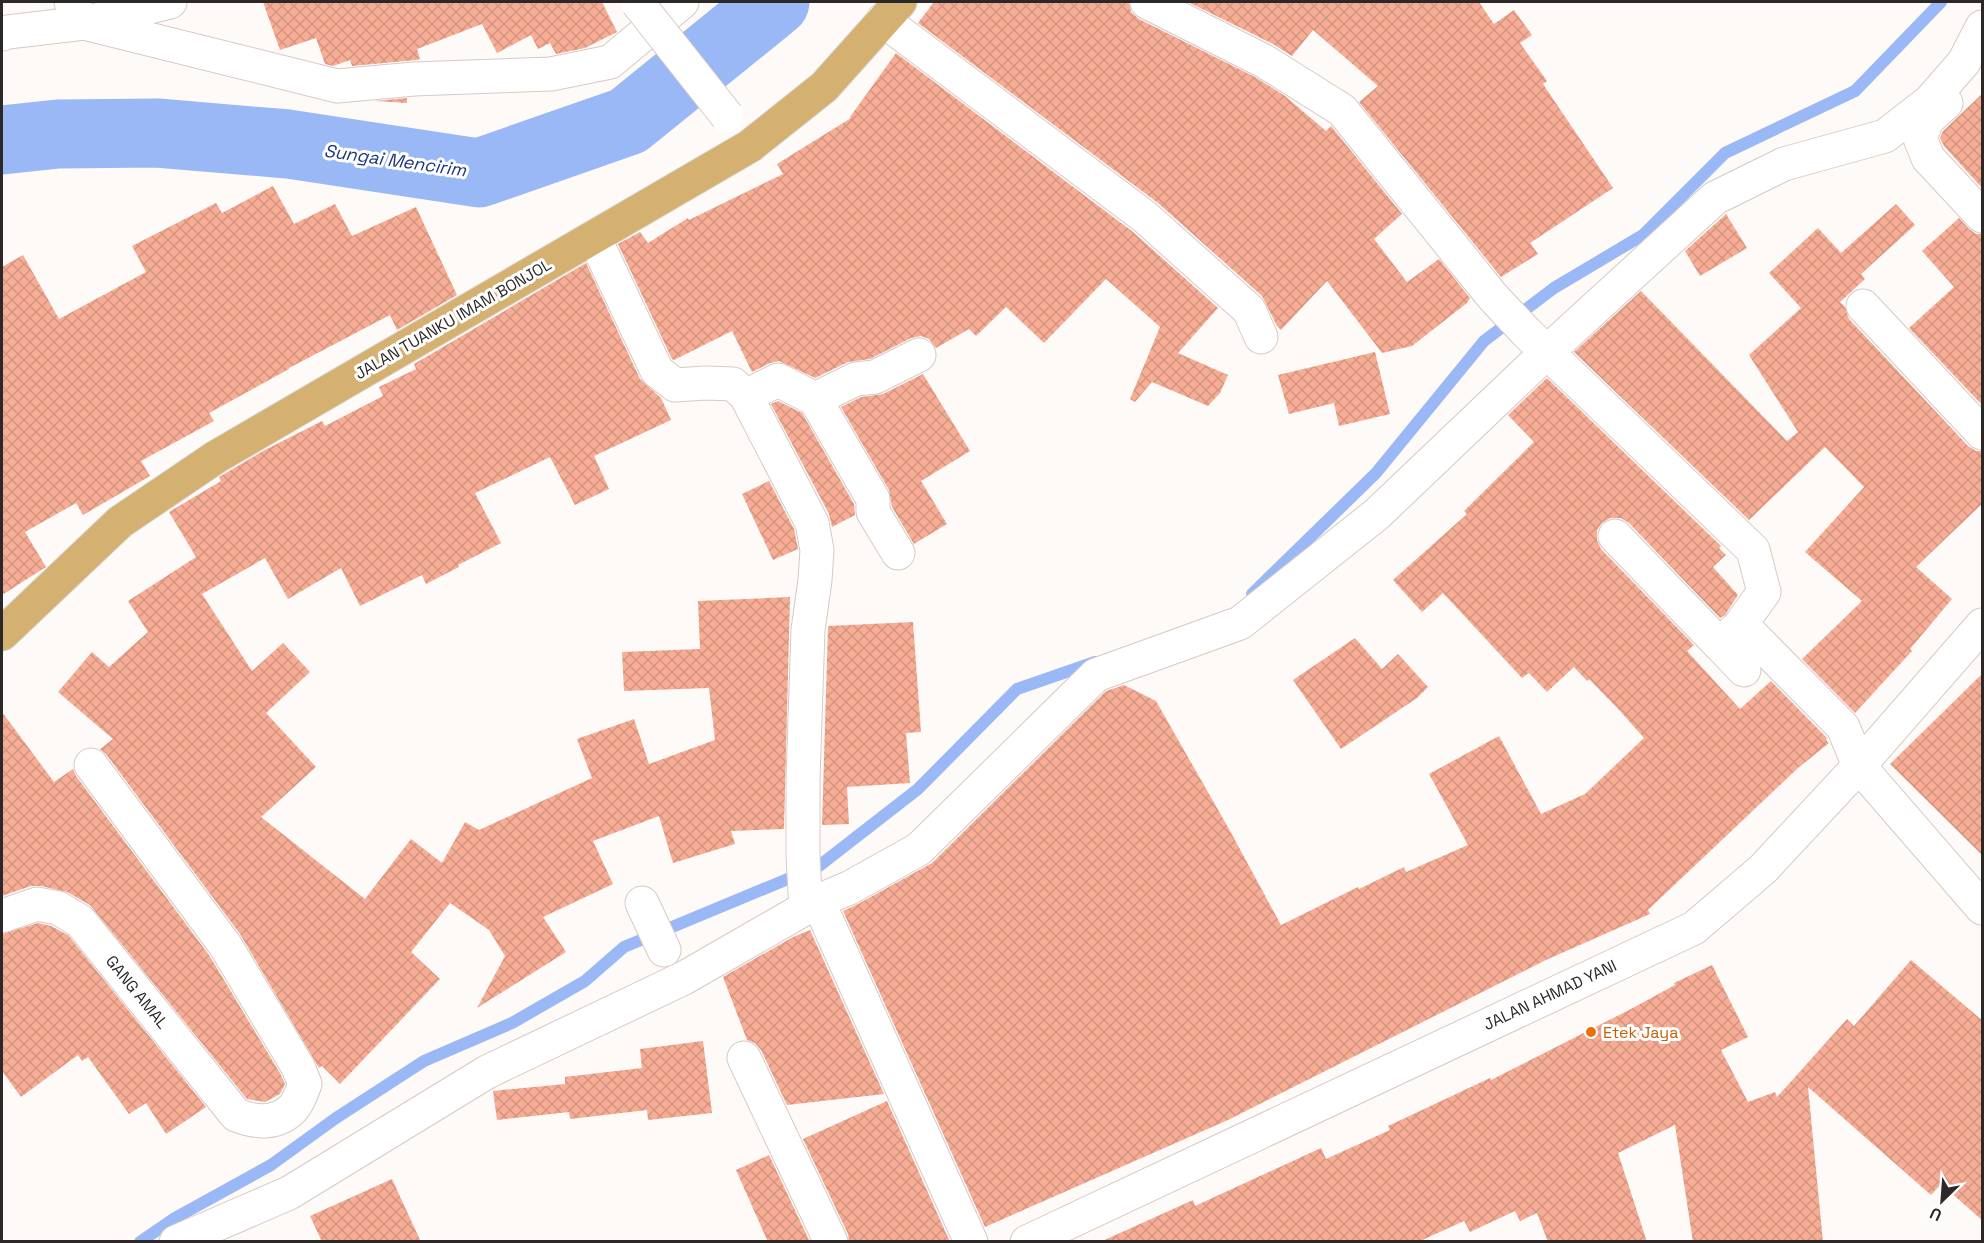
<svg xmlns="http://www.w3.org/2000/svg" width="1984" height="1243" font-family="'Space Grotesk',sans-serif">
	<style>
		.lines { fill: none; stroke-linecap: round; stroke-linejoin: round }
		.stream { stroke: #9ab8f6; stroke-width: 12 }
		.river { stroke: #9ab8f6; stroke-width: 69 }
		.building { fill: url(#building-cross-hatch) }
		.minor-casing { stroke: #d6cac6; stroke-width: 35 }
		.major-casing { stroke: #d9d8d8; stroke-width: 35 }
		.minor { stroke: #fff; stroke-width: 33 }
		.major { stroke: #d4b071; stroke-width: 33 }
		.minor-bridge-casing { stroke: #d6cac6; stroke-width: 35; stroke-linecap: butt }
		.minor-bridge { stroke: #fff; stroke-width: 33 }
		.food-dot { fill: #e8710a; stroke: #fff; stroke-width: 2 }
		.labels { text-anchor: middle; dominant-baseline: central; stroke-width: 6; stroke-linejoin: round; paint-order: stroke }
		.street-label { font-size: 16px; fill: #2c2827; stroke: #fff }
		.food-label { font-size: 16px; fill: #c56008; stroke: #fff; text-anchor: start }
		.water-label { font-size: 18px; font-style: italic; fill: #1b377d; stroke: #fff }
	</style>
	<defs>
		<pattern id="building-cross-hatch" width="8" height="8" patternUnits="userSpaceOnUse" patternTransform="scale(1.5)"><rect width="8" height="8" fill="#f7ad95"/><path d="M0 0l8 8M0 8l8-8" fill="none" stroke="#d49580"/></pattern>
	</defs>
	<rect width="100%" height="100%" fill="#fefaf8"/>
	<g class="lines">
		<g class="stream">
			<polyline points="1252,594 1376,473 1484,341 1554,288 1643,235 1725,153 1855,91 1941,2"/>
			<polyline points="140,1242 175,1218 271,1165 336,1118 424,1061 512,1023 585,981 624,947 819,866 918,789 1017,689 1095,662"/>
		</g>
		<polyline class="river" points="2,140 58,134 157,133 288,144 479,173 628,121 775,2"/>
	</g>
	<g class="building">
		<polygon points="263,2 602,2 617,32 585,48 556,54 550,43 538,49 531,35 497,53 482,24 417,49 420,59 416,60 352,66 350,60 333,66 325,64 316,38 280,50"/>
		<polygon points="934,2 1129,2 1131,12 1139,19 1255,77 1285,96 1326,131 1331,126 1402,214 1374,239 1407,282 1439,259 1470,298 1467,303 1412,346 1382,353 1327,281 1281,330 1277,326 1262,296 1158,203 918,23"/>
		<polygon points="1188,2 1479,2 1494,24 1514,10 1532,35 1520,43 1547,81 1543,84 1613,188 1530,243 1538,254 1501,277 1359,102 1378,86 1313,30 1292,56 1273,44"/>
		<polygon points="896,53 1133,232 1218,308 1178,353 1228,375 1220,393 1208,406 1152,382 1135,402 1130,399 1160,327 1106,279 1044,343 1006,307 976,336 969,329 936,348 929,339 921,336 911,338 870,359 848,362 815,378 779,361 770,363 752,372 732,331 674,360 672,359 618,244 640,232 648,243 688,218 689,220 783,174 777,164 851,118 850,117"/>
		<polygon points="1983,93 1983,189 1944,146 1940,138 1943,131"/>
		<polygon points="407,98 407,103 375,101"/>
		<polygon points="273,186 294,224 335,204 352,236 416,207 457,295 397,330 390,315 289,368 289,369 209,413 214,421 141,461 150,476 83,515 76,503 25,532 46,567 2,595 2,267 23,255 59,319 146,272 132,246 216,203 222,213"/>
		<polygon points="1896,204 1915,225 1861,274 1865,279 1840,302 1845,307 1849,319 1968,446 1976,451 1983,451 1983,503 1916,567 1952,599 1910,649 1912,651 1855,713 1802,659 1862,601 1805,552 1864,487 1825,447 1749,520 1574,352 1641,291 1787,441 1798,432 1749,355 1801,308 1769,273 1818,228 1841,253"/>
		<polygon points="1726,214 1747,248 1700,276 1685,251"/>
		<polygon points="1959,218 1969,229 1976,234 1983,234 1983,406 1909,328 1954,287 1922,251"/>
		<polygon points="586,263 640,379 661,398 671,420 594,456 609,489 575,505 550,457 475,493 501,543 458,565 459,567 426,584 422,575 360,606 341,568 288,599 265,558 202,594 252,671 283,643 310,672 266,713 316,767 261,817 365,899 411,839 442,863 465,822 479,830 592,778 577,739 634,719 649,764 715,740 709,688 624,691 622,652 700,649 698,601 790,597 784,829 731,831 735,844 673,863 659,816 593,841 613,884 543,917 566,952 477,1008 505,956 489,930 450,903 411,952 440,979 340,1084 322,1066 319,1068 240,934 106,754 100,749 113,739 58,692 92,652 109,667 148,632 128,601 196,557 169,512 221,481 219,477 263,451 322,421 325,426 383,396 379,387 416,369 414,364"/>
		<polygon points="1375,352 1390,414 1339,426 1334,403 1289,414 1278,375"/>
		<polygon points="923,374 970,451 921,481 947,524 914,544 892,507 889,490 841,407 861,397 883,394"/>
		<polygon points="1547,378 1721,546 1719,548 1726,555 1713,567 1738,595 1725,615 1720,618 1629,523 1621,518 1610,518 1602,523 1597,530 1597,540 1601,549 1694,645 1687,651 1740,709 1771,681 1827,738 1826,740 1829,743 1798,768 1648,910 1650,914 1546,960 1228,1120 985,1227 843,911 858,904 932,863 1106,691 1124,685 1156,701 1229,829 1281,925 1358,887 1359,889 1404,867 1406,872 1468,845 1429,774 1499,736 1541,814 1585,794 1644,738 1620,711 1589,679 1587,681 1574,667 1547,692 1529,673 1522,678 1443,593 1422,612 1393,580 1467,514 1464,511 1534,442 1508,415"/>
		<polygon points="778,401 802,413 854,504 855,515 832,527 829,514 771,404"/>
		<polygon points="769,481 794,529 798,549 773,560 742,494"/>
		<polygon points="913,622 921,732 906,733 910,783 847,787 849,824 822,825 828,626"/>
		<polygon points="1355,638 1382,669 1398,654 1428,687 1417,698 1341,749 1293,680"/>
		<polygon points="1983,673 1983,856 1890,764"/>
		<polygon points="2,712 54,782 73,769 76,776 209,955 281,1075 285,1084 280,1094 265,1102 247,1099 90,905 67,892 41,886 31,886 2,896"/>
		<polygon points="38,923 51,926 68,935 206,1107 166,1134 146,1103 129,1114 88,1057 82,1061 78,1055 21,1097 2,1071 2,934"/>
		<polygon points="810,930 884,1094 787,1105 761,1050 755,1043 747,1040 723,977 793,937"/>
		<polygon points="1911,960 1983,1021 1983,1221 1941,1184 1931,1195 1808,1087 1823,1242 1693,1242 1675,1125 1618,1153 1647,1242 1548,1242 1537,1213 1520,1221 1515,1211 1470,1232 1464,1221 1418,1242 1100,1242 1193,1200 1195,1206 1321,1148 1326,1159 1390,1130 1388,1126 1490,1078 1491,1080 1629,1010 1675,985 1674,983 1712,965 1748,1037 1721,1050 1748,1102 1775,1092 1777,1097 1847,1019 1854,1026"/>
		<polygon points="703,1041 712,1113 648,1120 647,1110 570,1119 569,1112 497,1120 493,1091 565,1084 565,1077 642,1068 640,1049"/>
		<polygon points="887,1101 950,1242 849,1242 848,1234 803,1139"/>
		<polygon points="769,1155 810,1242 768,1242 736,1170"/>
		<polygon points="392,1179 421,1242 322,1242 310,1216"/>
	</g>
	<g class="lines">
		<g class="minor-casing">
			<g id="minor">
				<polyline points="71,2 84,23 337,86 414,79 551,74 610,62 682,2"/>
				<polyline points="1147,2 1264,61 1342,110 1493,297 1526,332 1753,550 1764,592 1741,624 1843,727 1859,766 1982,908"/>
				<polyline points="883,20 1145,217 1249,310 1261,337"/>
				<polyline points="2,34 8,32 84,23 170,2"/>
				<polyline points="1946,103 1927,120 1920,138 1928,158 1982,216"/>
				<polyline points="594,237 657,371 675,385 706,383 733,384 746,396 812,523 817,550 815,580 808,630 803,779 803,855 805,894 818,901 971,1242"/>
				<polyline points="1863,306 1982,433"/>
				<polyline points="746,396 778,380 815,399 856,379 875,377 919,355"/>
				<polyline points="815,399 873,499 873,512 898,553"/>
				<polyline points="1615,536 1720,645"/>
				<polyline points="1735,630 1720,645 1744,670"/>
				<polyline points="642,903 664,950"/>
				<path d="M 2,916 L 37,904 L 58,908 L 80,921 L 236,1115 C 256,1123 278,1125 294,1107 C 299,1101 302,1091 305,1084 L 298,1067 L 225,945 L 91,765"/>
				<polyline points="744,1058 831,1242"/>
				<polyline points="176,1242 289,1193 487,1072 684,978 818,901 849,888 919,849 1096,675 1240,623 1377,514 1547,352 1715,198 1784,164 1885,136 1930,101 1964,62 1982,27"/>
				<polyline points="1027,1242 1694,928 1763,869 1859,766 1982,625"/>
			</g>
		</g>
		<g class="major-casing">
			<polyline id="major" points="2,634 120,522 216,457 750,146 824,87 900,2"/>
		</g>
		<use href="#minor" class="minor"/>
		<use href="#major" class="major"/>
		<g class="minor-bridge-casing">
			<polyline id="minor-bridge" points="637,2 727,116"/>
		</g>
		<use href="#minor-bridge" class="minor-bridge"/>
	</g>
	<circle class="food-dot" cx="1591" cy="1032" r="6"/>
	<g class="labels">
		<g class="street-label">
			<text transform="translate(453 319) rotate(-30)">JALAN TUANKU IMAM BONJOL</text>
			<text transform="translate(137 992) rotate(51)">GANG AMAL</text>
			<text transform="translate(1550 995) rotate(-25)">JALAN AHMAD YANI</text>
		</g>
		<g class="food-label">
			<text x="1603" y="1032">Etek Jaya</text>
		</g>
		<g class="water-label">
			<text transform="translate(395 160) rotate(8)">Sungai Mencirim</text>
		</g>
	</g>
	<rect width="1984" height="1243" fill="none" stroke="#2c2827" stroke-width="6"/>
	<g transform="translate(1942 1201) rotate(205)" stroke="#ffffff" stroke-width="4.5" paint-order="stroke">
	<path d="M0-4.5L10 22L0 15L-10 22Z" fill="#2c2827"/>
	<text y="-9" font-size="16" font-weight="bold" text-anchor="middle" fill="#2c2827">U</text>
	</g>
</svg>
